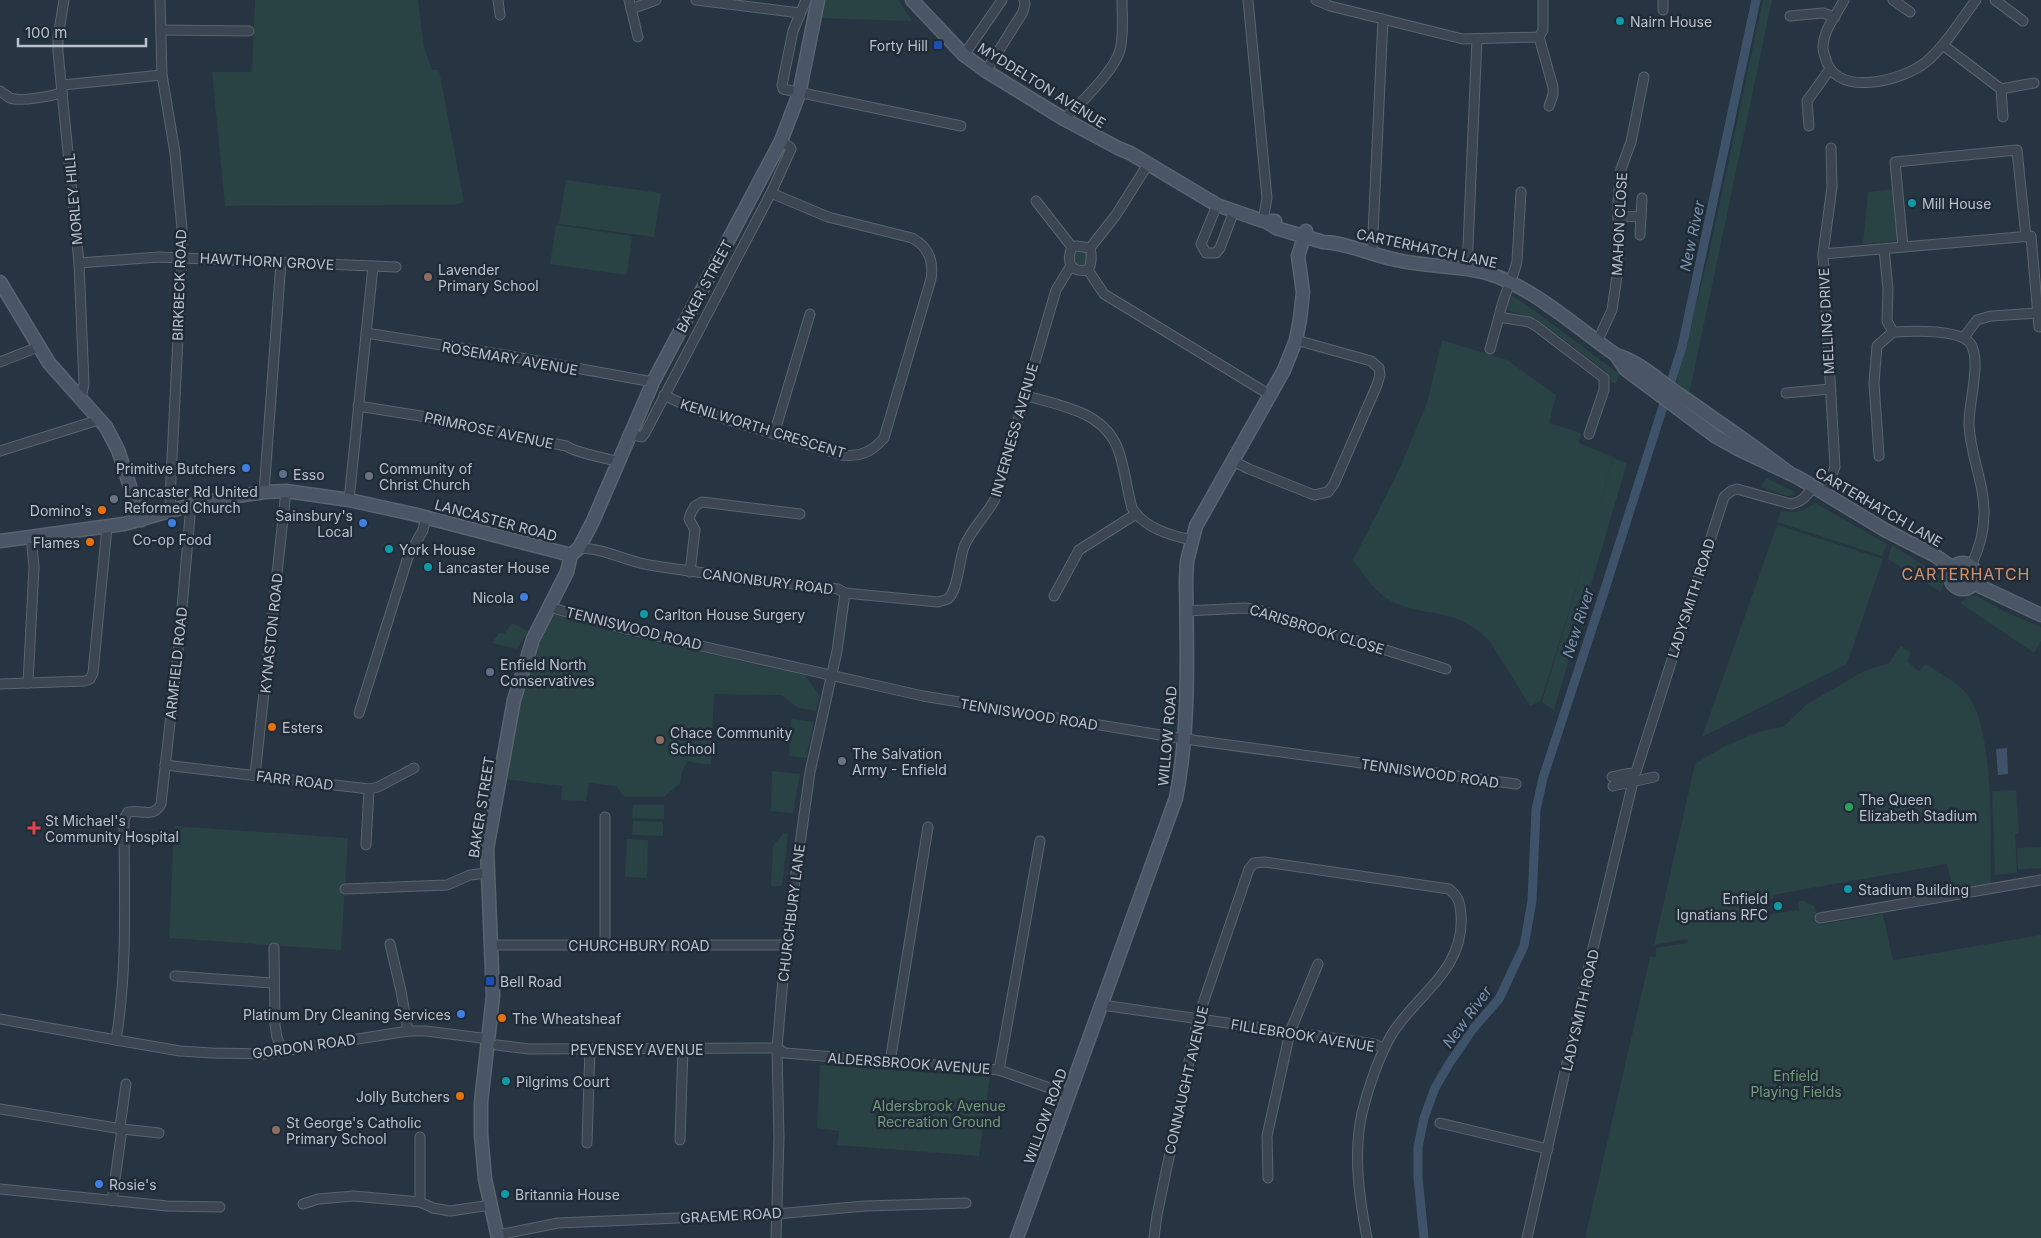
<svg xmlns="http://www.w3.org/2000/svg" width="2041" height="1238" font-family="Inter,sans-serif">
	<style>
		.green { fill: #294243 }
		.water { fill: #3e536a }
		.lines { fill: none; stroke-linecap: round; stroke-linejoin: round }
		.canal { stroke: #3e536a; stroke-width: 9 }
		.street-casing { stroke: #5a646f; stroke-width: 11 }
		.secondary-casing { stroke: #5a646f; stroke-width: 15 }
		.street { stroke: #3c4652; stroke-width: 9 }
		.secondary { stroke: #4a5665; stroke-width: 12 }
		.culture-dot { fill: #0f9aa8; stroke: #202b37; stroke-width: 2 }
		.transit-dot { fill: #1a4fb4; stroke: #202b37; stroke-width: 2 }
		.education-dot { fill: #8d6e63; stroke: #202b37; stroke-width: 2 }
		.shop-dot { fill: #3f7fe0; stroke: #202b37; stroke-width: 2 }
		.service-dot { fill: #5c6f8a; stroke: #202b37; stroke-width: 2 }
		.worship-dot { fill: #6b7280; stroke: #202b37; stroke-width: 2 }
		.food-dot { fill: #e8710a; stroke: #202b37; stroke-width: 2 }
		.leisure-dot { fill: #2e9e5b; stroke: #202b37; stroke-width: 2 }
		.health-dot { fill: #e0444e; stroke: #202b37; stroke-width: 2 }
		.labels { text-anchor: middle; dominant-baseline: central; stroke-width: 5; stroke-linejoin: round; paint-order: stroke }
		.poi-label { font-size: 14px; fill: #b9c1cc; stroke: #202b37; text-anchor: start }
		.street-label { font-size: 14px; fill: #b9c1cc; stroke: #202b37 }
		.park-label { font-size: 14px; fill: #709c77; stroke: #202b37 }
		.water-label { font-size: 15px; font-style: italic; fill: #7a94ae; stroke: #202b37 }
		.quarter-label { font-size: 16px; letter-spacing: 1px; fill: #d4926b; stroke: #202b37 }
	</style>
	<rect width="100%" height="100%" fill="#273542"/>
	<g class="green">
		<polygon points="255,0 418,0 424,47 432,70 439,70 464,202 455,205 225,206 212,72 252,72"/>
		<polygon points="821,0 898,0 912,21 817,18"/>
		<polygon points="1763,0 1772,0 1689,395 1676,384 1709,253"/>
		<polygon points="566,180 661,193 654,237 559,224"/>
		<polygon points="1894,189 1898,241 1863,244 1868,192"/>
		<polygon points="556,225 632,236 627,275 550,264"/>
		<polygon points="1076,249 1087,252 1089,255 1087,264 1085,266 1074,266 1073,252"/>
		<polygon points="1513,296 1535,311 1619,374 1616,384 1611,382 1606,371 1602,368 1536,319 1509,311 1507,305 1509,298"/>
		<path d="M 1442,340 L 1507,360 L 1556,395 L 1549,423 L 1581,433 L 1579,443 L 1613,457 L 1597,513 L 1613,458 L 1627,463 L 1554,710 L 1542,702 L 1585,559 L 1541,701 L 1530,706 L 1489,640 C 1481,633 1473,627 1464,622 C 1442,611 1415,613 1393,602 C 1375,593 1364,575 1353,560 L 1399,470 L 1427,403 Z"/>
		<polygon points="1766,478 1795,492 1794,495 1788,496 1761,487"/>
		<path d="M 1815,503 L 1887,544 L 1882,556 L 1777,522 L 1781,511 C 1795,513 1803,512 1815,503 Z"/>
		<polygon points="1777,525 1883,559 1847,664 1702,737"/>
		<polygon points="1892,545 1942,577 1943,584 1941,592 1888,559"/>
		<polygon points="1969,595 1977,596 2007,613 2041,627 2041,641 2034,653 1960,603"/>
		<path d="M 552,614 L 624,635 L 805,675 L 819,695 L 816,711 L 798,708 L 781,695 L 714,694 L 711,764 L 701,764 L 688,761 L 682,772 L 680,783 L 664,797 L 624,797 L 616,786 L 589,783 L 586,801 L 561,800 L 562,786 L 504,779 C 516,722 527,666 552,614 Z"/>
		<polygon points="512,623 528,631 517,649 492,643 499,633 504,634"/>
		<path d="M 1901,646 L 1911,653 L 1907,661 L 1919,671 L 1926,664 C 1938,673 1954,680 1964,691 C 1996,723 1990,838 1991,883 L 1954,890 L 1953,892 L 1947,864 L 1773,895 L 1773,899 L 1757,902 L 1760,916 L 1799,910 L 1798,901 L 1804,901 L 1814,906 L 1818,917 L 1811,918 L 1813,922 L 1818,921 L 1819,925 L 1883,914 L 1893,960 L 2041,935 L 2041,1238 L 1585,1238 L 1650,957 L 1656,957 L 1656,948 L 1688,943 L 1687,939 L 1654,945 L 1695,764 L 1723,747 L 1761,731 L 1783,727 L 1806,705 L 1864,671 L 1889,663 Z"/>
		<polygon points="791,719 814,722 806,758 789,756"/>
		<polygon points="772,771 800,774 793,813 771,811"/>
		<polygon points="2016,790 2019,833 2015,834 2017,873 1995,875 1992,791"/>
		<polygon points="633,805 664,805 664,819 632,818"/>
		<polygon points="633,821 663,822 663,836 632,835"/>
		<polygon points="174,826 348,838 341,950 169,938"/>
		<polygon points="783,834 788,834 782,886 771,886 773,846"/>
		<polygon points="627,839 648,840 647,878 625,877"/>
		<polygon points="2041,847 2041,868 2018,870 2017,848"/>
		<polygon points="820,1065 990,1077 979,1156 837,1145 839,1131 817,1128"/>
	</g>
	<polygon class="water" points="2007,748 2008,774 1998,775 1996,749"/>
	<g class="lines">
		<polyline class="canal" points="1424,1238 1418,1177 1418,1147 1424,1118 1435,1088 1449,1064 1472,1030 1499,999 1524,946 1532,901 1536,810 1543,778 1603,595 1682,347 1756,0"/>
		<g class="street-casing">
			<g id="street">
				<polyline points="64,0 58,37 58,52 79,263 84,384 81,398"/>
				<polyline points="160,0 162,75 175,153 182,229 182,257 170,499 172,510"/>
				<polyline points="498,0 500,15"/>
				<polyline points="629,0 638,37"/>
				<polyline points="696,0 800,13"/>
				<polyline points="806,0 793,31 782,85 783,89 961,126"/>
				<polyline points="1248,0 1267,198 1263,221"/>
				<polyline points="1316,0 1330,6 1463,39 1539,37 1543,30 1543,0"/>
				<polyline points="1663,0 1663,10"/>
				<path d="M 1844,0 C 1836,16 1823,30 1823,48 C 1823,53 1826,58 1827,63 C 1841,97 1904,80 1926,62 C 1946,45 1960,21 1976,0"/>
				<polyline points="1893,0 1910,12"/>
				<polyline points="1995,0 2023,21"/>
				<polyline points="631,9 656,0"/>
				<polyline points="1790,16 1823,13 1835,17"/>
				<polyline points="161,30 249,31"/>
				<polyline points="1539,37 1553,87 1553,95 1549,106"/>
				<polyline points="1943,45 2001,89 2003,117"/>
				<polyline points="964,55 1002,0"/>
				<polyline points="986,71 1023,12 1025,4 1024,0"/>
				<polyline points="62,85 162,75"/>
				<polyline points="2001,89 2034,83"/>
				<path d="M 0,91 C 3,93 7,96 10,98 C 21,102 51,96 62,93"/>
				<path d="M 1064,119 C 1080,104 1114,71 1120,50 C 1124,35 1122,16 1122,0"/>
				<polyline points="1809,126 1807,101 1830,69"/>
				<path d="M 1521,192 L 1517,261 C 1513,280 1503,295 1499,317 L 1529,322 L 1536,326 L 1604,378 L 1604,390 L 1589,434"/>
				<polyline points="1036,201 1072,247"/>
				<polyline points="1217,205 1201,244 1206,253 1216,253 1220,248 1234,211"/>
				<polyline points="1618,216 1641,217 1642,198"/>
				<polyline points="1640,235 1641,217"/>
				<path d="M 1077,246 L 1090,248 C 1092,256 1092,263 1088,270 C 1070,273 1066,262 1072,247 Z"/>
				<polyline points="1903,247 1895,162 2017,150 2026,237"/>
				<polyline points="1090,248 1116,215 1145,169"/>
				<polyline points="1884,249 1888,289 1887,321 1893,332"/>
				<polyline points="1372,254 1383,19"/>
				<polyline points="1823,254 2031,236 2039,327"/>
				<polyline points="79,263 159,257 396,267"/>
				<polyline points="1467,269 1477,39"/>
				<polyline points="1088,270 1104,294 1270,395"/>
				<polyline points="366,333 505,355 653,382"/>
				<polyline points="1964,337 1977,320 1991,316 2037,313"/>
				<polyline points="1597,342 1612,310 1618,269 1618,200 1621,169 1631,142 1644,77"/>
				<polyline points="1490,349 1499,317"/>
				<polyline points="0,362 38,347"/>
				<polyline points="1786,393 1830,389"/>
				<path d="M 664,395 L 693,409 L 842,455 C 860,457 872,452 884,438 L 931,279 C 934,261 929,247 912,238 L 828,217 L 771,193"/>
				<path d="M 1024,395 C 1060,406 1106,411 1119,452 C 1125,470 1127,490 1132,508 C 1144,528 1171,536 1192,540"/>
				<path d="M 358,406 L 433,418 L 566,446 C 581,455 601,456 618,462"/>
				<polyline points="629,434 642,437 645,433 771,193 791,149 790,147 781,141"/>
				<polyline points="774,434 810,314"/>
				<polyline points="0,451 95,421 99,417"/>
				<path d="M 1879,456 L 1874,383 L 1877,346 L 1893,332 C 1911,331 1958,329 1970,343 C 1982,359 1969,401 1969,422 C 1969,453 1985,483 1984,515 C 1984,534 1979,549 1971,566"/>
				<polyline points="1233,461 1249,469 1314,495 1328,492 1334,484 1377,385 1380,375 1379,368 1371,361 1296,340"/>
				<polyline points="264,492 281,262"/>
				<polyline points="1825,493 1835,467 1823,254 1832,187 1831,148"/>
				<polyline points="349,500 373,266"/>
				<path d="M 579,548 C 603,548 626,561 649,565 C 712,575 775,582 838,589 L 845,593 L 938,602 L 948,599 C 958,590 959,561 964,547 C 971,529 986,516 995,499 L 1056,290 L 1070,267"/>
				<polyline points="690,572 695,530 689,519 691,513 695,506 702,502 800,514"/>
				<polyline points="1054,596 1079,550 1136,514"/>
				<polyline points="549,607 626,629 923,696 1185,739 1516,784"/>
				<polyline points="1187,611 1244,608 1256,609 1446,669"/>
				<polyline points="28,683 34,567 31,536"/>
				<polyline points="0,684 85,681 90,679 93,673 107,527"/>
				<polyline points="359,713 408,557 423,530 426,517"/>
				<polyline points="165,765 369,789 366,845"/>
				<polyline points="255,775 286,491"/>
				<path d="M 1612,777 L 1636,772 L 1724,497 L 1731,491 L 1737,489 L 1791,504 C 1802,502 1807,496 1813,486"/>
				<polyline points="1613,786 1654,777"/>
				<polyline points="369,789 378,787 414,768"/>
				<polyline points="345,889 447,885 470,875 487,873"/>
				<polyline points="1820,918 2041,880"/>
				<polyline points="390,944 401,991 408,1031"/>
				<polyline points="605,944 605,817"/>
				<polyline points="492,945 786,945"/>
				<polyline points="274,948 275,1025 277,1037 282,1051"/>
				<polyline points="175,976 273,983"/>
				<polyline points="1102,1005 1374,1044 1384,1048"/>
				<polyline points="0,1019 116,1040 180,1051 212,1053 264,1054 408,1031 426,1031 489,1039"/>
				<path d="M 116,1040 C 128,968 124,893 124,819 L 128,812 C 141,809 153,819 161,804 L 179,642 L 191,505"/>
				<polyline points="497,1045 529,1049 777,1048 785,1053 999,1070 1069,1095"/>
				<polyline points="890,1062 928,827"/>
				<polyline points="999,1070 1040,841"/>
				<polyline points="0,1109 122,1129 159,1133"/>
				<polyline points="1440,1123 1548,1149"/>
				<polyline points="120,1127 126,1084"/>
				<polyline points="680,1140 683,1048"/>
				<polyline points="587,1143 590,1049"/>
				<polyline points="1268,1178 1267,1136 1290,1032 1318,964"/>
				<polyline points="0,1189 167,1206 220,1207"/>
				<polyline points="112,1201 122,1129"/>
				<polyline points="420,1202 420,1137"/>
				<polyline points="303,1204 318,1199 354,1196 420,1202 433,1208 450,1211 491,1205"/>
				<polyline points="498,1235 558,1223 776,1214 865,1206 966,1203"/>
				<polyline points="776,1238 779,1138 777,1048 786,945 810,772 837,651 845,593"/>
				<path d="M 1154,1238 L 1157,1215 L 1198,1018 L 1249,869 L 1254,863 L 1265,862 L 1449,889 C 1459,897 1460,903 1461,915 C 1465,970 1416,995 1392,1034 C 1379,1056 1368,1088 1362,1113 C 1353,1154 1359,1197 1367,1238"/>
				<polyline points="1527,1238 1593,948 1633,782"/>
			</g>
		</g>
		<g class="secondary-casing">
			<g id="secondary">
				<polyline points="912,0 964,55 986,71 1064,119 1118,148 1130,153 1217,205 1263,221 1275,221"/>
				<path d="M 1267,222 L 1276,228 L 1323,242 C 1345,242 1374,256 1397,260 C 1426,267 1458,265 1487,273 C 1533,287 1577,328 1616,355 C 1640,362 1659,381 1680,395 C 1717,421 1753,445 1789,473"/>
				<polyline points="0,282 49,363 106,427 118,450 141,520"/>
				<polyline points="1616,355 1625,369 1715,436 1738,449 1799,478 1885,530 1934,555 1953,568"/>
				<polyline points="0,541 124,524 191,505 225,498 264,492 286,491 349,500 413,514 571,555"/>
				<circle cx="1963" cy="576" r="13"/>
				<polyline points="1973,583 2041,615"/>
				<polyline points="498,1238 485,1179 481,1134 481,1102 493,996 487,849 514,700 533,639 567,572 571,555 579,548 593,521 653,382 781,141 799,94 818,0"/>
				<path d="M 1017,1238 L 1176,798 C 1190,726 1187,653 1186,580 L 1187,561 L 1196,526 L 1270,395 L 1284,370 L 1296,340 L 1300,319 L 1303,292 L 1298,256 L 1306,231"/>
			</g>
		</g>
		<use href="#street" class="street"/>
		<use href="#secondary" class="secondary"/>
	</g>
	<g class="culture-dot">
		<circle cx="1620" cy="21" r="5"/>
		<circle cx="1912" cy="203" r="5"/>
		<circle cx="389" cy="549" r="5"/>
		<circle cx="428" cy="567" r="5"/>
		<circle cx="644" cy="614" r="5"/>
		<circle cx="1848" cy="889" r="5"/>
		<circle cx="1778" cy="906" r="5"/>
		<circle cx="506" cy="1081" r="5"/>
		<circle cx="505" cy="1194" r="5"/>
	</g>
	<g class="transit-dot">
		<rect x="933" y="40" width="10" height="10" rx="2.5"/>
		<rect x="485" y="976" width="10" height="10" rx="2.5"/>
	</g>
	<g class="education-dot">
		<circle cx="428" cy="277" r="5"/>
		<circle cx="660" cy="740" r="5"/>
		<circle cx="276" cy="1130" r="5"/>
	</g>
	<g class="shop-dot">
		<circle cx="246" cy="468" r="5"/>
		<circle cx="172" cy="523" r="5"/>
		<circle cx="363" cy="523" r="5"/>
		<circle cx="524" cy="597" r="5"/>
		<circle cx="461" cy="1014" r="5"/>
		<circle cx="99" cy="1184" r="5"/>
	</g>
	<g class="service-dot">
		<circle cx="283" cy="474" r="5"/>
		<circle cx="490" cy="672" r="5"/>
	</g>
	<g class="worship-dot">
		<circle cx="369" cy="476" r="5"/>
		<circle cx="114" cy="499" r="5"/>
		<circle cx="842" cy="761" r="5"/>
	</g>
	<g class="food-dot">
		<circle cx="102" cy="510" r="5"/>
		<circle cx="90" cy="542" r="5"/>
		<circle cx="272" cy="727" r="5"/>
		<circle cx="502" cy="1018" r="5"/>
		<circle cx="460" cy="1096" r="5"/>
	</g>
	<circle class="leisure-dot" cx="1849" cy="807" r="5"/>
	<path class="health-dot" d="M31.5 820.5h5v5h5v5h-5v5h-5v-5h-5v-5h5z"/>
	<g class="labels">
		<g class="poi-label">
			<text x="1630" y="21">Nairn House</text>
			<text x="928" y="45" text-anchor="end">Forty Hill</text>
			<text x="1922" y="203">Mill House</text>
			<text x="438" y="269">Lavender<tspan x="438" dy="16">Primary School</tspan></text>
			<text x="236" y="468" text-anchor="end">Primitive Butchers</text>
			<text x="379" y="468">Community of<tspan x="379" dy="16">Christ Church</tspan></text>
			<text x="293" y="474">Esso</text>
			<text x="124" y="491">Lancaster Rd United<tspan x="124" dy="16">Reformed Church</tspan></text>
			<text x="92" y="510" text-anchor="end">Domino's</text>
			<text x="353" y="515" text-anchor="end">Sainsbury's<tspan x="353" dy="16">Local</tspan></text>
			<text x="172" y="539" text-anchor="middle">Co-op Food</text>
			<text x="80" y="542" text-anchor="end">Flames</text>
			<text x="399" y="549">York House</text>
			<text x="438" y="567">Lancaster House</text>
			<text x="514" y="597" text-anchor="end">Nicola</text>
			<text x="654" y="614">Carlton House Surgery</text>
			<text x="500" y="664">Enfield North<tspan x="500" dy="16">Conservatives</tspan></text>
			<text x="282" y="727">Esters</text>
			<text x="670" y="732">Chace Community<tspan x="670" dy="16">School</tspan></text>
			<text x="852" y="753">The Salvation<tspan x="852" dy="16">Army - Enfield</tspan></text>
			<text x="1859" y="799">The Queen<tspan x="1859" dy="16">Elizabeth Stadium</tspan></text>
			<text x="45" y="820">St Michael's<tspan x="45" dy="16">Community Hospital</tspan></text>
			<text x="1858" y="889">Stadium Building</text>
			<text x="1768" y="898" text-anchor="end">Enfield<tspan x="1768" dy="16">Ignatians RFC</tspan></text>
			<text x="500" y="981">Bell Road</text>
			<text x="451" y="1014" text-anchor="end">Platinum Dry Cleaning Services</text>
			<text x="512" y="1018">The Wheatsheaf</text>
			<text x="516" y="1081">Pilgrims Court</text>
			<text x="450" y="1096" text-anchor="end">Jolly Butchers</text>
			<text x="286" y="1122">St George's Catholic<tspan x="286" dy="16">Primary School</tspan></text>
			<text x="109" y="1184">Rosie's</text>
			<text x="515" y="1194">Britannia House</text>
		</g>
		<g class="street-label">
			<text transform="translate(1042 85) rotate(32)">MYDDELTON AVENUE</text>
			<text transform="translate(73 199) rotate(-95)">MORLEY HILL</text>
			<text transform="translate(1619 224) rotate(-87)">MAHON CLOSE</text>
			<text transform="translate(1427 248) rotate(12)">CARTERHATCH LANE</text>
			<text transform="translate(267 261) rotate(3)">HAWTHORN GROVE</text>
			<text transform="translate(179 285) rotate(-88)">BIRKBECK ROAD</text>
			<text transform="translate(704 286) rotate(-62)">BAKER STREET</text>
			<text transform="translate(1826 321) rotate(-93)">MELLING DRIVE</text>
			<text transform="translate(510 358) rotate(10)">ROSEMARY AVENUE</text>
			<text transform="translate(763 428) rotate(17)">KENILWORTH CRESCENT</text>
			<text transform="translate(489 430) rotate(12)">PRIMROSE AVENUE</text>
			<text transform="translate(1014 430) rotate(-74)">INVERNESS AVENUE</text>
			<text transform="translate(1879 507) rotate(30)">CARTERHATCH LANE</text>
			<text transform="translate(496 520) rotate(15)">LANCASTER ROAD</text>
			<text transform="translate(768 581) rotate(7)">CANONBURY ROAD</text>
			<text transform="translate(1691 598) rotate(-72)">LADYSMITH ROAD</text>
			<text transform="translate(634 628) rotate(14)">TENNISWOOD ROAD</text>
			<text transform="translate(1317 629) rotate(17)">CARISBROOK CLOSE</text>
			<text transform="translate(271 633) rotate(-84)">KYNASTON ROAD</text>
			<text transform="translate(176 663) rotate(-84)">ARMFIELD ROAD</text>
			<text transform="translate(1029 714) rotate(9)">TENNISWOOD ROAD</text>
			<text transform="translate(1167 736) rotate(-85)">WILLOW ROAD</text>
			<text transform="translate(1430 773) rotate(8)">TENNISWOOD ROAD</text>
			<text transform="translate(295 780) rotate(7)">FARR ROAD</text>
			<text transform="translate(481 807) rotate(-81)">BAKER STREET</text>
			<text transform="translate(791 913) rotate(-83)">CHURCHBURY LANE</text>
			<text x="639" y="945">CHURCHBURY ROAD</text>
			<text transform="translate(1580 1010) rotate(-77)">LADYSMITH ROAD</text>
			<text transform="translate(1303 1035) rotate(9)">FILLEBROOK AVENUE</text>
			<text transform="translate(304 1046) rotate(-8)">GORDON ROAD</text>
			<text x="637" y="1049">PEVENSEY AVENUE</text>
			<text transform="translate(909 1063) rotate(4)">ALDERSBROOK AVENUE</text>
			<text transform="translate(1186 1080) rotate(-77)">CONNAUGHT AVENUE</text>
			<text transform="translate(1045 1116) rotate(-70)">WILLOW ROAD</text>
			<text transform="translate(731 1215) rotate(-3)">GRAEME ROAD</text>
		</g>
		<g class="park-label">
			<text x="1796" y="1075">Enfield<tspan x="1796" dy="16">Playing Fields</tspan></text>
			<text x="939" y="1105">Aldersbrook Avenue<tspan x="939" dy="16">Recreation Ground</tspan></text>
		</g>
		<g class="water-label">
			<text transform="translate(1692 236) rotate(-78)">New River</text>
			<text transform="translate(1578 623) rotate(-72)">New River</text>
			<text transform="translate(1467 1017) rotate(-54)">New River</text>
		</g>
		<g class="quarter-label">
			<text x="1966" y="574">CARTERHATCH</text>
		</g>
	</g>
	<path d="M18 38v8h128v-8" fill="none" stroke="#b9c1cc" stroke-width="2.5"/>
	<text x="25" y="38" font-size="15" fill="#b9c1cc" stroke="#202b37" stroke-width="4" paint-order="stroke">100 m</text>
</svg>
